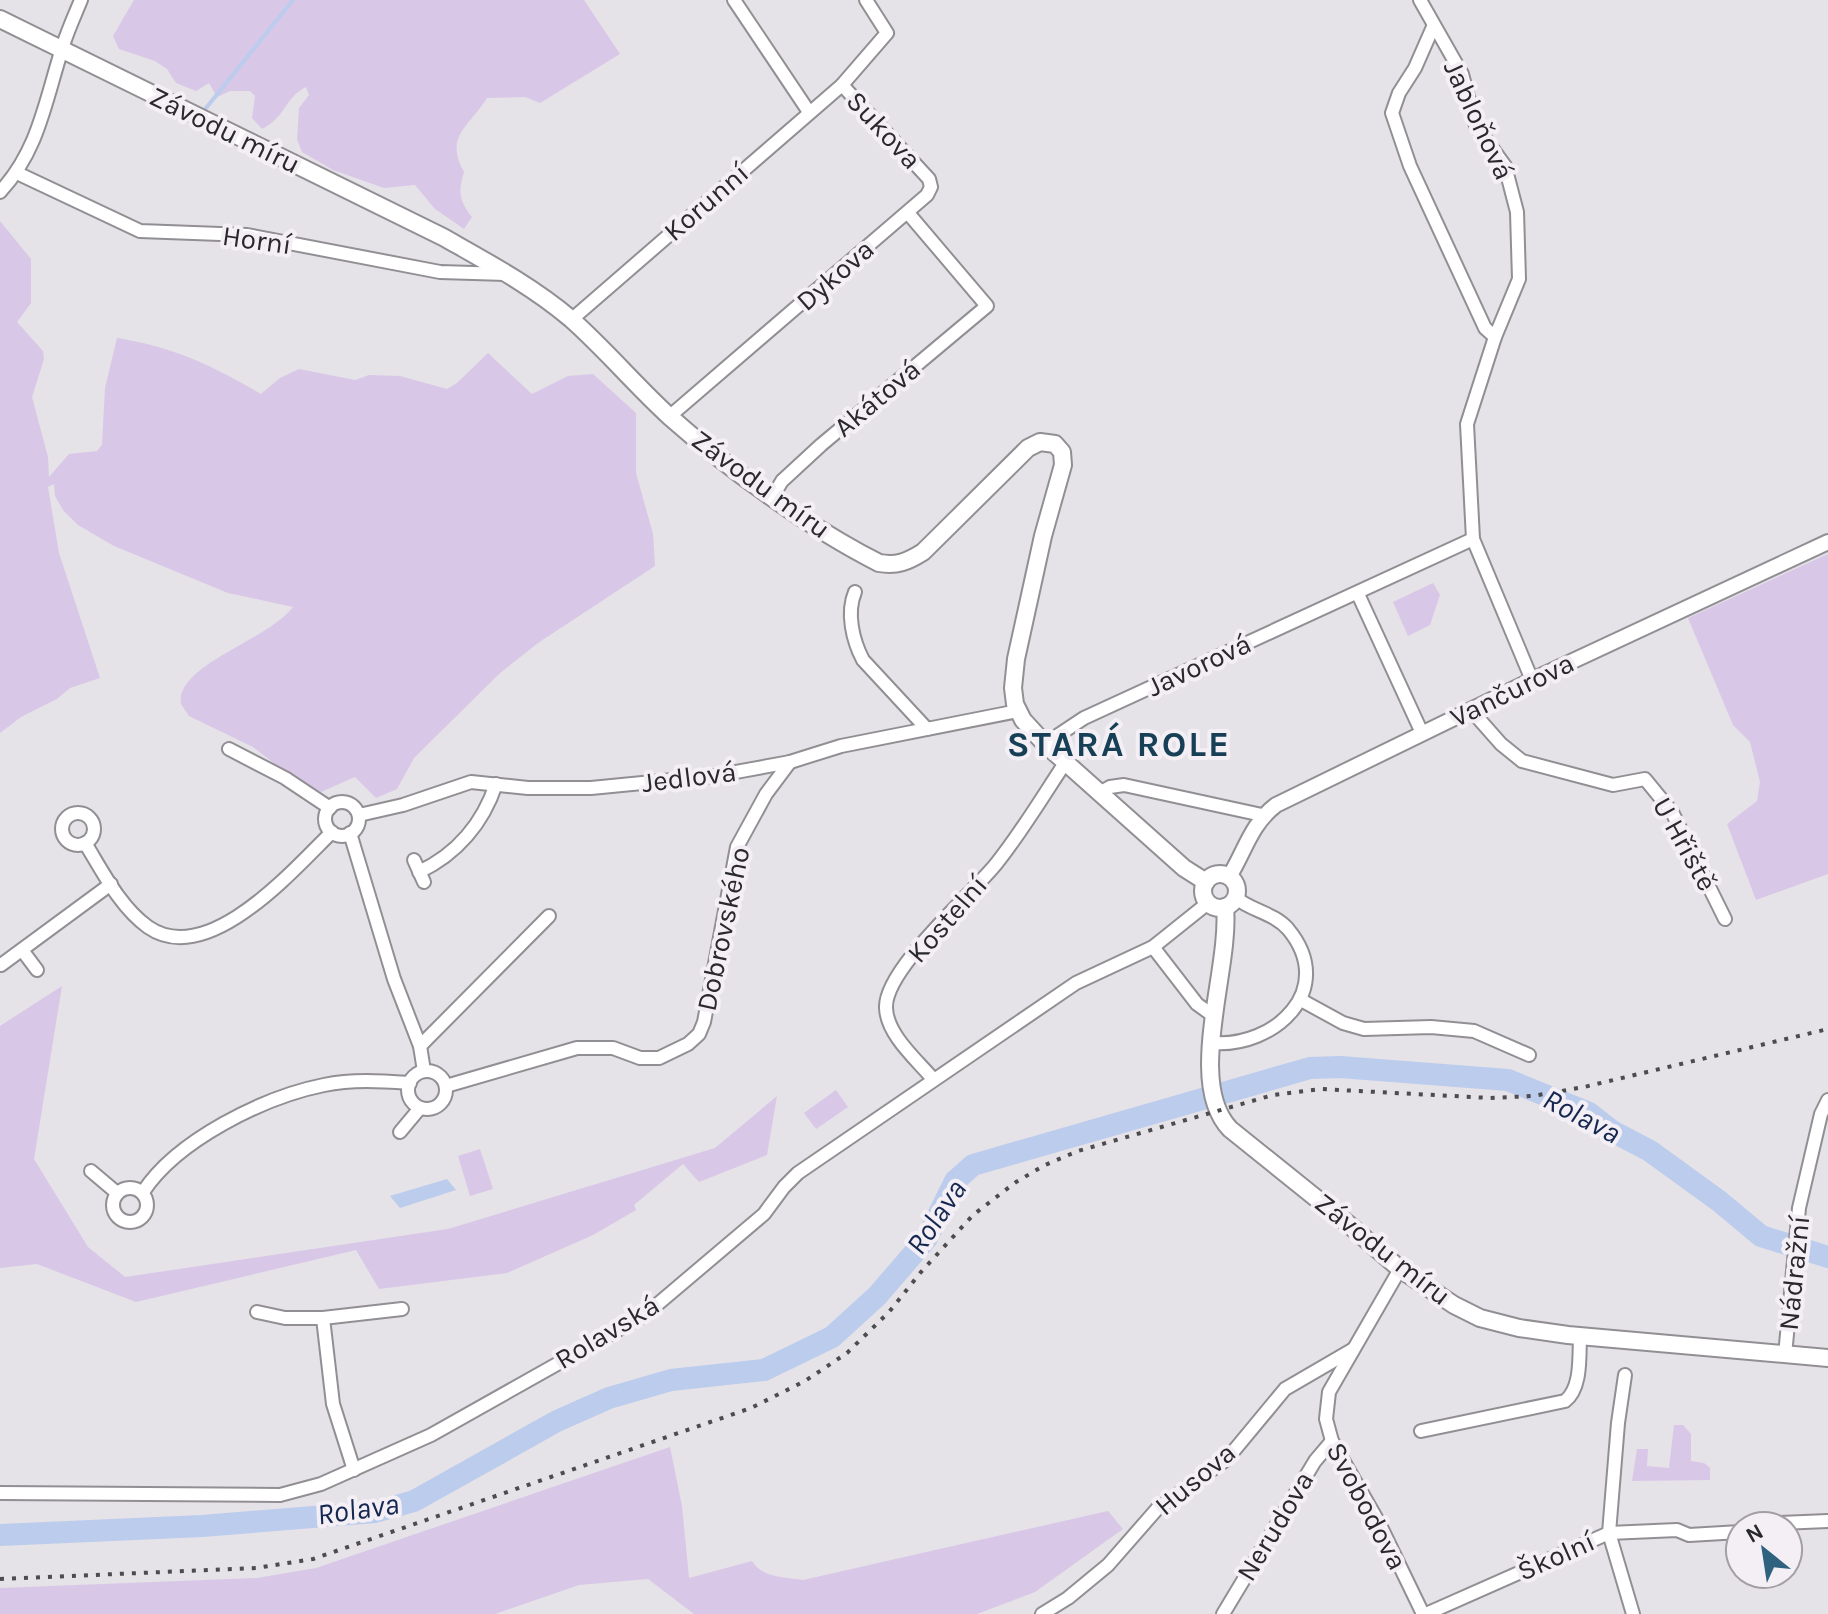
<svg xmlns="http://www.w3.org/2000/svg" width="1828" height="1614" font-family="Karla,sans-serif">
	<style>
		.green { fill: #d9c7e7 }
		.water { fill: #bccced }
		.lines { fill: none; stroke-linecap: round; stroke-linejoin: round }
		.stream { stroke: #bccced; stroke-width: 4 }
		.river { stroke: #bccced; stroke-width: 22 }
		.minor-casing { stroke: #928f94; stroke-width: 16 }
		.tertiary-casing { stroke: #928f94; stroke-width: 18 }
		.secondary-casing { stroke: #928f94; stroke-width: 20 }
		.minor { stroke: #fff; stroke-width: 12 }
		.tertiary { stroke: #fff; stroke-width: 14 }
		.secondary { stroke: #fff; stroke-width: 16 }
		.rail { stroke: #4c4b4e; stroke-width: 4; stroke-dasharray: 4 8; stroke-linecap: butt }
		.labels { text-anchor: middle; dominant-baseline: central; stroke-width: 8; stroke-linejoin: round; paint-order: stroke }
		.street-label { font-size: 28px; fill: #29282a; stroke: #f3eff5 }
		.water-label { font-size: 30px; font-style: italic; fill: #152750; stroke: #f3eff5 }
		.district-label { font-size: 36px; font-weight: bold; letter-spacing: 2px; fill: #174057; stroke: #f3eff5 }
	</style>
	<rect width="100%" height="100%" fill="#e5e2e8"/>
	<g class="green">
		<path d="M 134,0 L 584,0 L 620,54 L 540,103 L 525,97 L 487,98 C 469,127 444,136 464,172 C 458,191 459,201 472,217 L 464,229 L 435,209 L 415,185 L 384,188 L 333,170 L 302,152 L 297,139 L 299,108 L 309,95 L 306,87 C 284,98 287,116 262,129 L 252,118 L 255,96 L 250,91 L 230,91 L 217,97 L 209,83 L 196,91 L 176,83 L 167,69 L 155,61 L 119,49 L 113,36 Z"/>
		<path d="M 0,221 L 31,259 L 31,303 L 17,322 L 43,351 L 44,359 L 32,397 L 48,457 L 49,477 L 69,454 L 97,451 L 102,445 L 105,388 L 117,338 C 174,347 211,365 261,394 L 280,378 L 299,369 L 355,380 L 369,375 L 400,376 L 447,389 L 457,383 L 488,353 L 532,394 L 568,376 L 593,374 L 636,413 L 636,473 L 653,534 L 655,566 L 538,643 L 499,674 L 414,758 L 397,789 L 376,798 L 355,777 L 321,792 L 284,771 L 253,747 L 189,716 L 181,704 C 181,700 180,696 182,692 C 195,659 269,638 293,607 L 228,593 L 114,546 L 78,525 L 63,510 L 55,496 L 54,484 L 48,487 L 59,553 L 100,678 L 70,688 L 57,699 L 21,717 L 0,733 Z"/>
		<polygon points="1828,554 1828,874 1756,900 1727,824 1757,801 1760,782 1750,742 1733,725 1688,618"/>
		<polygon points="1433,583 1440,595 1430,625 1408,636 1393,602"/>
		<polygon points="62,986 34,1159 88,1247 125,1277 448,1229 715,1148 777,1096 767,1155 699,1182 683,1164 634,1205 636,1210 593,1235 507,1273 379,1289 356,1250 136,1302 37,1264 0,1268 0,1026"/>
		<polygon points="836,1090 848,1107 816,1129 804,1113"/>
		<polygon points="480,1149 493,1189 470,1196 458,1156"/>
		<polygon points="1674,1425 1683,1425 1691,1434 1691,1461 1704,1463 1710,1468 1710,1480 1632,1481 1637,1449 1648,1449 1647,1466 1669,1468"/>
		<path d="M 670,1447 L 682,1506 L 689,1578 L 752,1561 C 762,1578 785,1577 803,1580 L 1108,1511 L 1123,1529 L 1035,1592 L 977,1614 L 694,1614 L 648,1579 L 579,1585 L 495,1614 L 0,1614 L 0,1588 L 257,1578 L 316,1568 Z"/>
	</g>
	<polygon class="water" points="447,1179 456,1190 400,1208 390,1196"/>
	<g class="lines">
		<polyline class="stream" points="202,113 293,0"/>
		<polyline class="river" points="0,1535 202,1526 375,1512 414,1501 557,1421 609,1398 671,1380 764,1370 832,1337 877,1296 927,1238 955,1181 973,1165 1310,1068 1340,1067 1508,1080 1589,1113 1612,1131 1650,1151 1719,1201 1761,1236 1828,1257"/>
		<g class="minor-casing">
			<g id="minor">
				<polyline points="734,0 809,112"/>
				<polyline points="1420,0 1462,74 1476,126 1505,166 1517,212 1519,279 1495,337 1467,424 1473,539 1532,680"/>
				<polyline points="1433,27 1415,68 1399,93 1392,113 1410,166 1485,328 1495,337"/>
				<polyline points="17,173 140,231 247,235 440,272 506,274"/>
				<path d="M 0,192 C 38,151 45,103 61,52 C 66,34 74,17 81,0"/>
				<polyline points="571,320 842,85 887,33 866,0"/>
				<polyline points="670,416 927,195 931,187 929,179 842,85"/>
				<polyline points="773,496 782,481 821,445 987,306 908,213"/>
				<path d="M 855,592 C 846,613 853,641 863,660 L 927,729"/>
				<polyline points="1358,594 1422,733"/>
				<polyline points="1471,710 1501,744 1522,761 1613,785 1645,779 1672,812 1725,919"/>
				<polyline points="1045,744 1084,718 1473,539"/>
				<polyline points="229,749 285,778 330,808"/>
				<polyline points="1099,793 1110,787 1124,785 1262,815"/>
				<circle cx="342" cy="819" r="17"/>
				<circle cx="78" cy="829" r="16"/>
				<polyline points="359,815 403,805 471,782 528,788 591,788 714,776 790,762 841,746 1018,711"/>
				<polyline points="350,833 394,979 420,1046 424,1071"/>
				<path d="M 85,843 C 103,872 120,907 148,927 C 208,969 294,869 332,832"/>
				<polyline points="414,860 424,882"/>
				<path d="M 419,872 C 457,854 483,823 496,784"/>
				<polyline points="1153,947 1197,1004 1215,1017"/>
				<polyline points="22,950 37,970"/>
				<polyline points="1,965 111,884"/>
				<polyline points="1301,1000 1343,1023 1364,1029 1431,1027 1474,1031 1529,1055"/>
				<path d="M 1212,1043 C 1275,1048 1338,989 1288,929 C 1274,913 1252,911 1236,898"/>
				<polyline points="420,1046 549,916"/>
				<circle cx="427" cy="1090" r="19"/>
				<path d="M 933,1079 C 917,1060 887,1035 886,1008 C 884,970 971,895 996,864 C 1021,833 1043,796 1065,763"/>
				<polyline points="446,1086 577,1048 613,1048 640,1058 659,1058 688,1044 699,1034 704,1022 737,847 766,794 790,762"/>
				<polyline points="400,1132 420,1108"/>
				<polyline points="91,1171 117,1193"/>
				<circle cx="130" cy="1205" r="17"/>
				<path d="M 143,1192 C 177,1140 264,1097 324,1085 C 352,1079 381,1081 410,1083"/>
				<polyline points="1400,1269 1329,1392 1326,1419 1332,1441 1379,1523 1423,1614"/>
				<polyline points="257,1312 285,1318 323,1318"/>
				<polyline points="1785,1355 1799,1208 1821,1114 1828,1100"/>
				<polyline points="1625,1375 1618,1423 1609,1533 1633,1614"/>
				<path d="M 1421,1431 L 1565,1401 C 1582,1388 1579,1356 1580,1336"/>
				<polyline points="354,1470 333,1404 323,1318 402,1309"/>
				<polyline points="0,1493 280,1495 321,1484 431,1435 646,1314 764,1214 784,1187 798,1173 1076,983 1153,947 1208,903"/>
				<polyline points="1775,1526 1780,1523 1828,1521"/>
				<polyline points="1042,1614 1068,1598 1108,1565 1157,1509 1227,1459 1285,1389 1352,1350"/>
				<polyline points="1223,1614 1315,1461 1332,1441"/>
				<polyline points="1426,1614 1609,1533 1677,1530 1689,1535 1740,1532"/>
			</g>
		</g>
		<g class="tertiary-casing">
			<path id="tertiary" d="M 1229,877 C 1245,851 1251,824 1276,805 L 1532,680 L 1828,542"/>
		</g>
		<g class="secondary-casing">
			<g id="secondary">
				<path d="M 0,19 L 443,237 C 487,262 532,286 571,319 C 606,350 636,386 670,417 C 730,470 808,527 879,563 C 897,566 907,562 923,552 L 1028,448 L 1040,442 L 1055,444 L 1062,452 L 1063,465 L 1043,536 L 1016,659 L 1013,688 L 1015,704 L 1023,720 L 1045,744 L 1184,868 L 1206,882"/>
				<circle cx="1220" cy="891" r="17"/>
				<path d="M 1225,907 C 1231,969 1185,1082 1230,1129 L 1347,1223 L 1400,1269 L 1454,1305 L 1480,1318 L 1519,1328 L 1568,1335 L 1828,1358"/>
			</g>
		</g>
		<use href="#minor" class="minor"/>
		<use href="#tertiary" class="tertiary"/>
		<use href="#secondary" class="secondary"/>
		<polyline class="rail" points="0,1579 256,1568 313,1559 751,1408 805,1381 847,1353 889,1312 921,1272 973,1215 1016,1182 1045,1165 1078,1151 1273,1095 1321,1089 1490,1098 1533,1096 1584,1087 1828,1029"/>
	</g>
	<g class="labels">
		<g class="street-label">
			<text transform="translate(1479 120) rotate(65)">Jabloňová</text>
			<text transform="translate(225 130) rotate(26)">Závodu míru</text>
			<text transform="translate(884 130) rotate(47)">Sukova</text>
			<text transform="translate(706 202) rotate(-41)">Korunní</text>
			<text transform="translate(257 240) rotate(8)">Horní</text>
			<text transform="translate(835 275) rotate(-41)">Dykova</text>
			<text transform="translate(877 398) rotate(-40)">Akátová</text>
			<text transform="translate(761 484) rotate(36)">Závodu míru</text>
			<text transform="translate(1199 665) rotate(-25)">Javorová</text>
			<text transform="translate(1512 690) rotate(-26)">Vančurova</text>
			<text transform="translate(689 777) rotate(-7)">Jedlová</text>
			<text transform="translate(1685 844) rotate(61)">U Hřiště</text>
			<text transform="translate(947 919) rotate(-49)">Kostelní</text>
			<text transform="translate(723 929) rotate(-78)">Dobrovského</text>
			<text transform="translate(1383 1249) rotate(38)">Závodu míru</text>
			<text transform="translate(1794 1273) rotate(-84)">Nádražní</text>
			<text transform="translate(607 1332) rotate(-31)">Rolavská</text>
			<text transform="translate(1195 1479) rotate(-40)">Husova</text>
			<text transform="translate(1367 1506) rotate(62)">Svobodova</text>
			<text transform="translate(1275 1526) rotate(-59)">Nerudova</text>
			<text transform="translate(1556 1556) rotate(-24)">Školní</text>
		</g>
		<g class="water-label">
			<text transform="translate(1582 1116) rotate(28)">Rolava</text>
			<text transform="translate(936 1217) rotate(-56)">Rolava</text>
			<text transform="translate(358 1509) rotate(-8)">Rolava</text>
		</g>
		<g class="district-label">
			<text x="1119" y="744">STARÁ ROLE</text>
		</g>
	</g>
	<g transform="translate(1764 1550) rotate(330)"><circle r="38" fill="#f3eff5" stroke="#a29fa4" stroke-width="2"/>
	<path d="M0-6L14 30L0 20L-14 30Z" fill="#2e627f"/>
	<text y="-12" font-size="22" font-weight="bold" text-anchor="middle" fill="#29282a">N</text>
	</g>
</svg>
